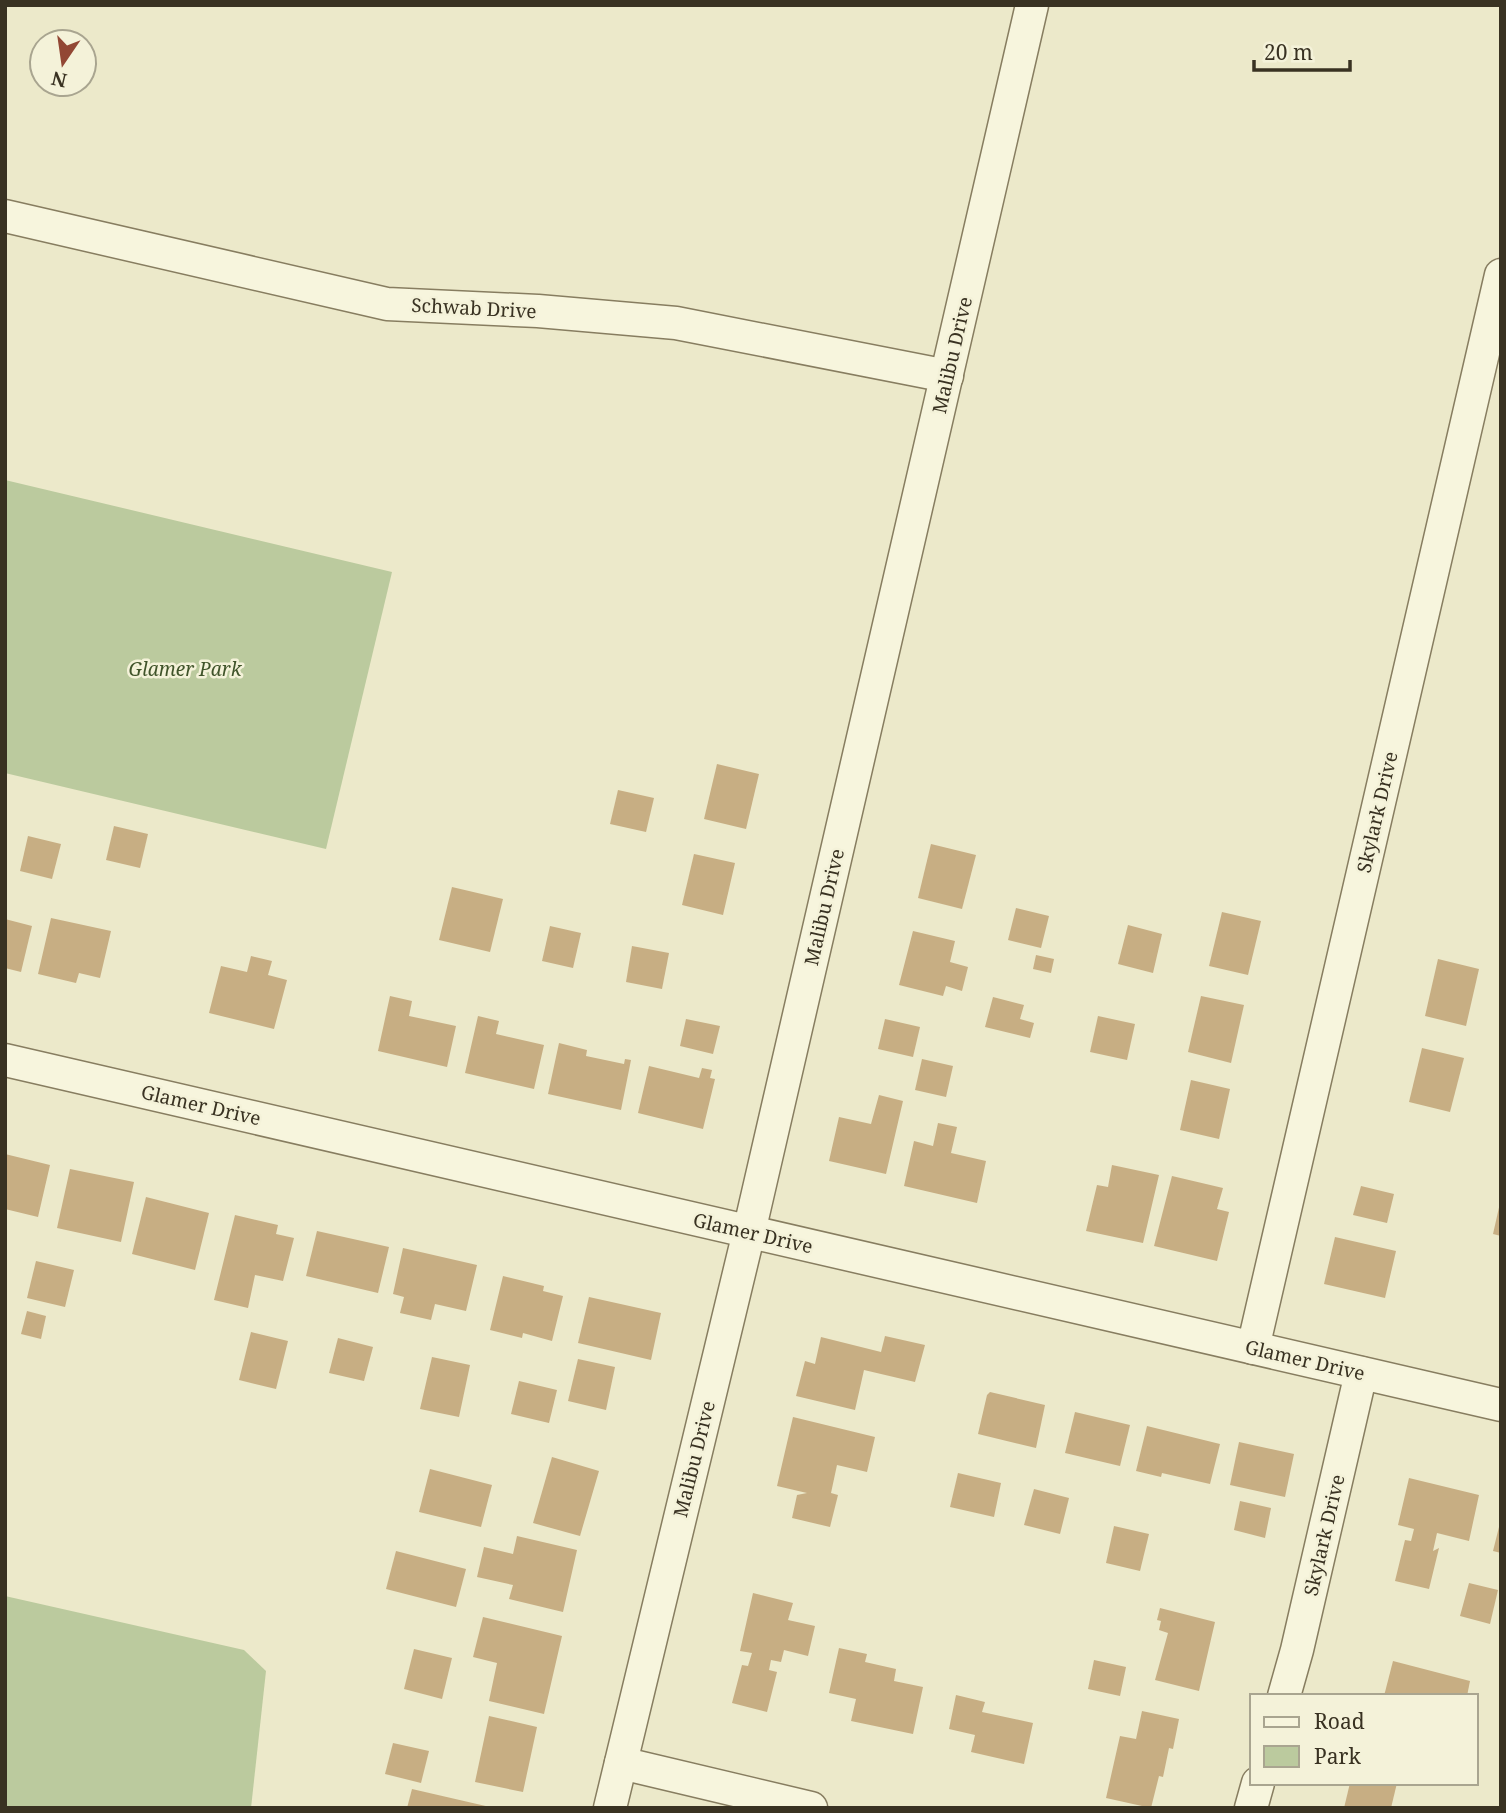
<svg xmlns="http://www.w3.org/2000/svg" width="1506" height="1813" font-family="'Noto Serif',serif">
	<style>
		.green { fill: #bbca9e }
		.building { fill: #c7ae83 }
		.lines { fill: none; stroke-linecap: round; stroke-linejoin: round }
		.minor-casing { stroke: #877d60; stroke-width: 35 }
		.minor { stroke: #f7f5dd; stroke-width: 32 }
		.labels { text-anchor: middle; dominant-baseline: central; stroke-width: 5; stroke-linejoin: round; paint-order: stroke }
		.street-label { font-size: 19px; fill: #393222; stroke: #f4f2d9 }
		.park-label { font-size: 19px; font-style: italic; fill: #40542a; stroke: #f4f2d9 }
	</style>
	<rect width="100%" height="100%" fill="#ece9ca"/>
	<g class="green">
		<polygon points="5,480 392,572 326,849 5,773"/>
		<polygon points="5,1596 244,1650 266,1671 251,1808 5,1808"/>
	</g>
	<g class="building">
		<polygon points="717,764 759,774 746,829 704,819"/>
		<polygon points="618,790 654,798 646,832 610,824"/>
		<polygon points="114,826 148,834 140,868 106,860"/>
		<polygon points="28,836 61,844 52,879 20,871"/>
		<polygon points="931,844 976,855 962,909 918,898"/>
		<polygon points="694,854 735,863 723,915 682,905"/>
		<polygon points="452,887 503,899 490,952 439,940"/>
		<polygon points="1016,908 1049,916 1041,948 1008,940"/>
		<polygon points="1222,912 1261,921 1248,975 1209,966"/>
		<polygon points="51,918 111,931 100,978 79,973 76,983 38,974"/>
		<polygon points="5,919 32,926 21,972 5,968"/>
		<polygon points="1128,925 1162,934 1153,973 1118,964"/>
		<polygon points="550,926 581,933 573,968 542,961"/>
		<polygon points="913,931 955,941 950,962 968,967 962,991 946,986 943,996 899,985"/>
		<polygon points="632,946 669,953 662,989 626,982"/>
		<polygon points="1036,955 1054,959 1051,973 1033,969"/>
		<polygon points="251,956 272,961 268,975 287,980 274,1029 209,1013 221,966 247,972"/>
		<polygon points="1438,959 1479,969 1466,1026 1425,1016"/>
		<polygon points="390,996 412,1001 409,1016 456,1026 447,1067 378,1051"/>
		<polygon points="1201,996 1244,1005 1231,1063 1188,1052"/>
		<polygon points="993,997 1024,1005 1020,1019 1034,1023 1030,1038 985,1027"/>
		<polygon points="478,1016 499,1021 496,1034 544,1045 534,1089 465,1073"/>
		<polygon points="1098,1016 1135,1024 1127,1060 1090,1052"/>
		<polygon points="686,1019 720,1026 713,1054 680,1046"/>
		<polygon points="885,1019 920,1027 913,1057 878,1049"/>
		<polygon points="559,1043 587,1050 586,1056 624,1064 625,1059 631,1060 621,1110 548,1094"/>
		<polygon points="1422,1048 1464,1058 1450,1112 1409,1102"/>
		<polygon points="922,1059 953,1066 946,1097 915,1090"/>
		<polygon points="649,1066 699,1078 702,1068 712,1070 710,1078 715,1079 703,1129 638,1113"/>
		<polygon points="1191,1080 1230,1089 1219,1139 1180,1130"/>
		<polygon points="879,1095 903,1101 886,1174 829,1161 839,1117 871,1124"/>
		<polygon points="938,1123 957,1127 951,1153 986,1161 977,1203 904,1186 914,1141 933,1146"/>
		<polygon points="5,1154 50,1165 38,1217 5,1209"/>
		<polygon points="1112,1165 1159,1175 1143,1243 1086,1231 1097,1185 1108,1187"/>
		<polygon points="70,1169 134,1182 121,1242 57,1228"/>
		<polygon points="1172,1176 1223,1188 1217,1209 1229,1212 1217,1261 1154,1246"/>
		<polygon points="1361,1186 1394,1194 1387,1223 1353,1215"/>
		<polygon points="146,1197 209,1213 195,1270 132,1254"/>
		<polygon points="1500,1203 1501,1204 1501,1236 1493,1234"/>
		<polygon points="235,1215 278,1225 276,1234 294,1238 283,1281 255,1275 248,1308 214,1300"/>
		<polygon points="317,1231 389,1247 378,1293 306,1276"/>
		<polygon points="1335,1237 1396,1251 1385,1298 1324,1284"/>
		<polygon points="403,1248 477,1265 466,1311 435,1304 431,1320 400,1313 404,1297 393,1294"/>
		<polygon points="36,1261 74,1270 65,1307 27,1298"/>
		<polygon points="503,1276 544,1286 543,1291 563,1296 552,1341 523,1333 522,1338 490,1330"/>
		<polygon points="589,1297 661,1313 651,1360 578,1343"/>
		<polygon points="27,1311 46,1316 41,1339 21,1334"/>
		<polygon points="251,1332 288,1341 276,1389 239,1380"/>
		<polygon points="885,1336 925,1345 915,1382 864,1370 855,1410 796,1396 805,1361 815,1364 821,1337 881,1352"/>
		<polygon points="338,1338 373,1347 364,1381 329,1373"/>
		<polygon points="432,1357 470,1365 459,1417 420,1409"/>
		<polygon points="578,1359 615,1367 606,1410 568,1401"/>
		<polygon points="519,1381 557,1390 549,1423 511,1414"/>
		<polygon points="990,1392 1045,1405 1036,1448 978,1434 987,1395"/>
		<polygon points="1075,1412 1130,1425 1120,1466 1065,1453"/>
		<polygon points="793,1417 875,1437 867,1472 837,1465 831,1493 838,1495 830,1527 792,1518 797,1495 807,1493 777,1486"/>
		<polygon points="1147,1426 1220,1444 1210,1484 1162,1473 1161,1477 1136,1471"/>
		<polygon points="1239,1442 1294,1454 1285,1497 1230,1485"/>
		<polygon points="552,1457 599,1471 580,1536 533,1523"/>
		<polygon points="430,1469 492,1485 481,1527 419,1512"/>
		<polygon points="958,1473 1001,1483 994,1517 950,1507"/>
		<polygon points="1409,1478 1479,1495 1469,1541 1437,1533 1433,1551 1439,1548 1429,1589 1395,1581 1405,1540 1411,1541 1414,1529 1398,1525"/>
		<polygon points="1034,1489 1069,1498 1060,1534 1024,1525"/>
		<polygon points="1240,1501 1271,1508 1265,1538 1234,1530"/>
		<polygon points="1500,1523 1501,1523 1501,1553 1493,1551"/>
		<polygon points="1114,1526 1149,1534 1140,1571 1106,1563"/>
		<polygon points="517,1536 577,1550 563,1612 509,1599 513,1585 477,1577 484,1547 513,1554"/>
		<polygon points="396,1551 466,1569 456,1607 386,1589"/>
		<polygon points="1469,1583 1498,1590 1490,1624 1460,1616"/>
		<polygon points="753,1593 793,1603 788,1620 815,1626 808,1656 784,1650 781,1662 771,1660 769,1670 777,1672 767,1712 732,1703 742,1665 748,1666 752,1653 740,1651"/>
		<polygon points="1160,1608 1215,1622 1199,1691 1155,1680 1168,1633 1159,1630 1161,1621 1157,1620"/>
		<polygon points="483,1617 562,1636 544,1714 489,1701 497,1663 473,1657"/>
		<polygon points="839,1648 867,1654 865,1662 896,1669 894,1681 923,1687 913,1734 851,1721 856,1699 829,1693"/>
		<polygon points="414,1649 452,1658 442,1699 404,1689"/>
		<polygon points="1094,1660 1126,1667 1120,1696 1088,1689"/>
		<polygon points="1393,1661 1470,1681 1467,1696 1384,1696"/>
		<polygon points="956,1695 985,1702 982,1712 1033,1723 1024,1764 971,1752 975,1735 949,1729"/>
		<polygon points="1142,1711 1179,1719 1173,1749 1169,1748 1163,1777 1159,1776 1151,1808 1106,1798 1120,1736 1136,1739"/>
		<polygon points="489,1716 537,1727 523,1792 475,1782"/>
		<polygon points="393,1743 429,1751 421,1783 385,1774"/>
		<polygon points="1350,1783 1397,1783 1391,1808 1344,1808"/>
		<polygon points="412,1789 490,1807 490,1808 407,1808"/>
	</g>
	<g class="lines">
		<g class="minor-casing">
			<g id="minor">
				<polyline points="5,216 387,304 538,311 676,323 947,376"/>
				<polyline points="5,1060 1501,1405"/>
				<polyline points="1253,1348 1501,275"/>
				<polyline points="1284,1696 1297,1650 1361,1373"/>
				<polyline points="621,1763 811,1808"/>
				<polyline points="610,1808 749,1232 1032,5"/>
				<polyline points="1251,1808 1258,1783"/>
			</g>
		</g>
		<use href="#minor" class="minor"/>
	</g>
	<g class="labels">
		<g class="street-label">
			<text transform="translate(474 308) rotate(3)">Schwab Drive</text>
			<text transform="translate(952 355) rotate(-77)">Malibu Drive</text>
			<text transform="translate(1377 812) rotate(-77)">Skylark Drive</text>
			<text transform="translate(824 907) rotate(-77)">Malibu Drive</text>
			<text transform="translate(201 1105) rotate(13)">Glamer Drive</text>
			<text transform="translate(753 1233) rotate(13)">Glamer Drive</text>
			<text transform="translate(1305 1360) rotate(13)">Glamer Drive</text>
			<text transform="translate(694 1459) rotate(-76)">Malibu Drive</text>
			<text transform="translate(1324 1535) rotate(-77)">Skylark Drive</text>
		</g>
		<g class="park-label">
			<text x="185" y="669">Glamer Park</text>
		</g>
	</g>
	<rect width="1506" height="1813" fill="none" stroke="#393222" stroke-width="14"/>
	<rect x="1250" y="1694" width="228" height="91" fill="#f4f2d9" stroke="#a9a590" stroke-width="2"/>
	<rect x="1264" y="1717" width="35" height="10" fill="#f7f5dd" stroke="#a9a590" stroke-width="2"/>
	<text x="1314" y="1729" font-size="21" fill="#393222">Road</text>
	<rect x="1264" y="1746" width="35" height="21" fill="#bbca9e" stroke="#a9a590" stroke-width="2"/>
	<text x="1314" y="1764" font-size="21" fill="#393222">Park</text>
	<g transform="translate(63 63) rotate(193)"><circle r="33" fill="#f4f2d9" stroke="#a9a590" stroke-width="2"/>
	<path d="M0-5L12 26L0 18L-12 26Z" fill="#924734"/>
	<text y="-10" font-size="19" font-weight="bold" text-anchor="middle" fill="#393222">N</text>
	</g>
	<path d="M1254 60v10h96v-10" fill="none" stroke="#393222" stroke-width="3.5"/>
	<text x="1264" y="60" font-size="21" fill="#393222" stroke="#f4f2d9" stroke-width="5" paint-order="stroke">20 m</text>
</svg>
